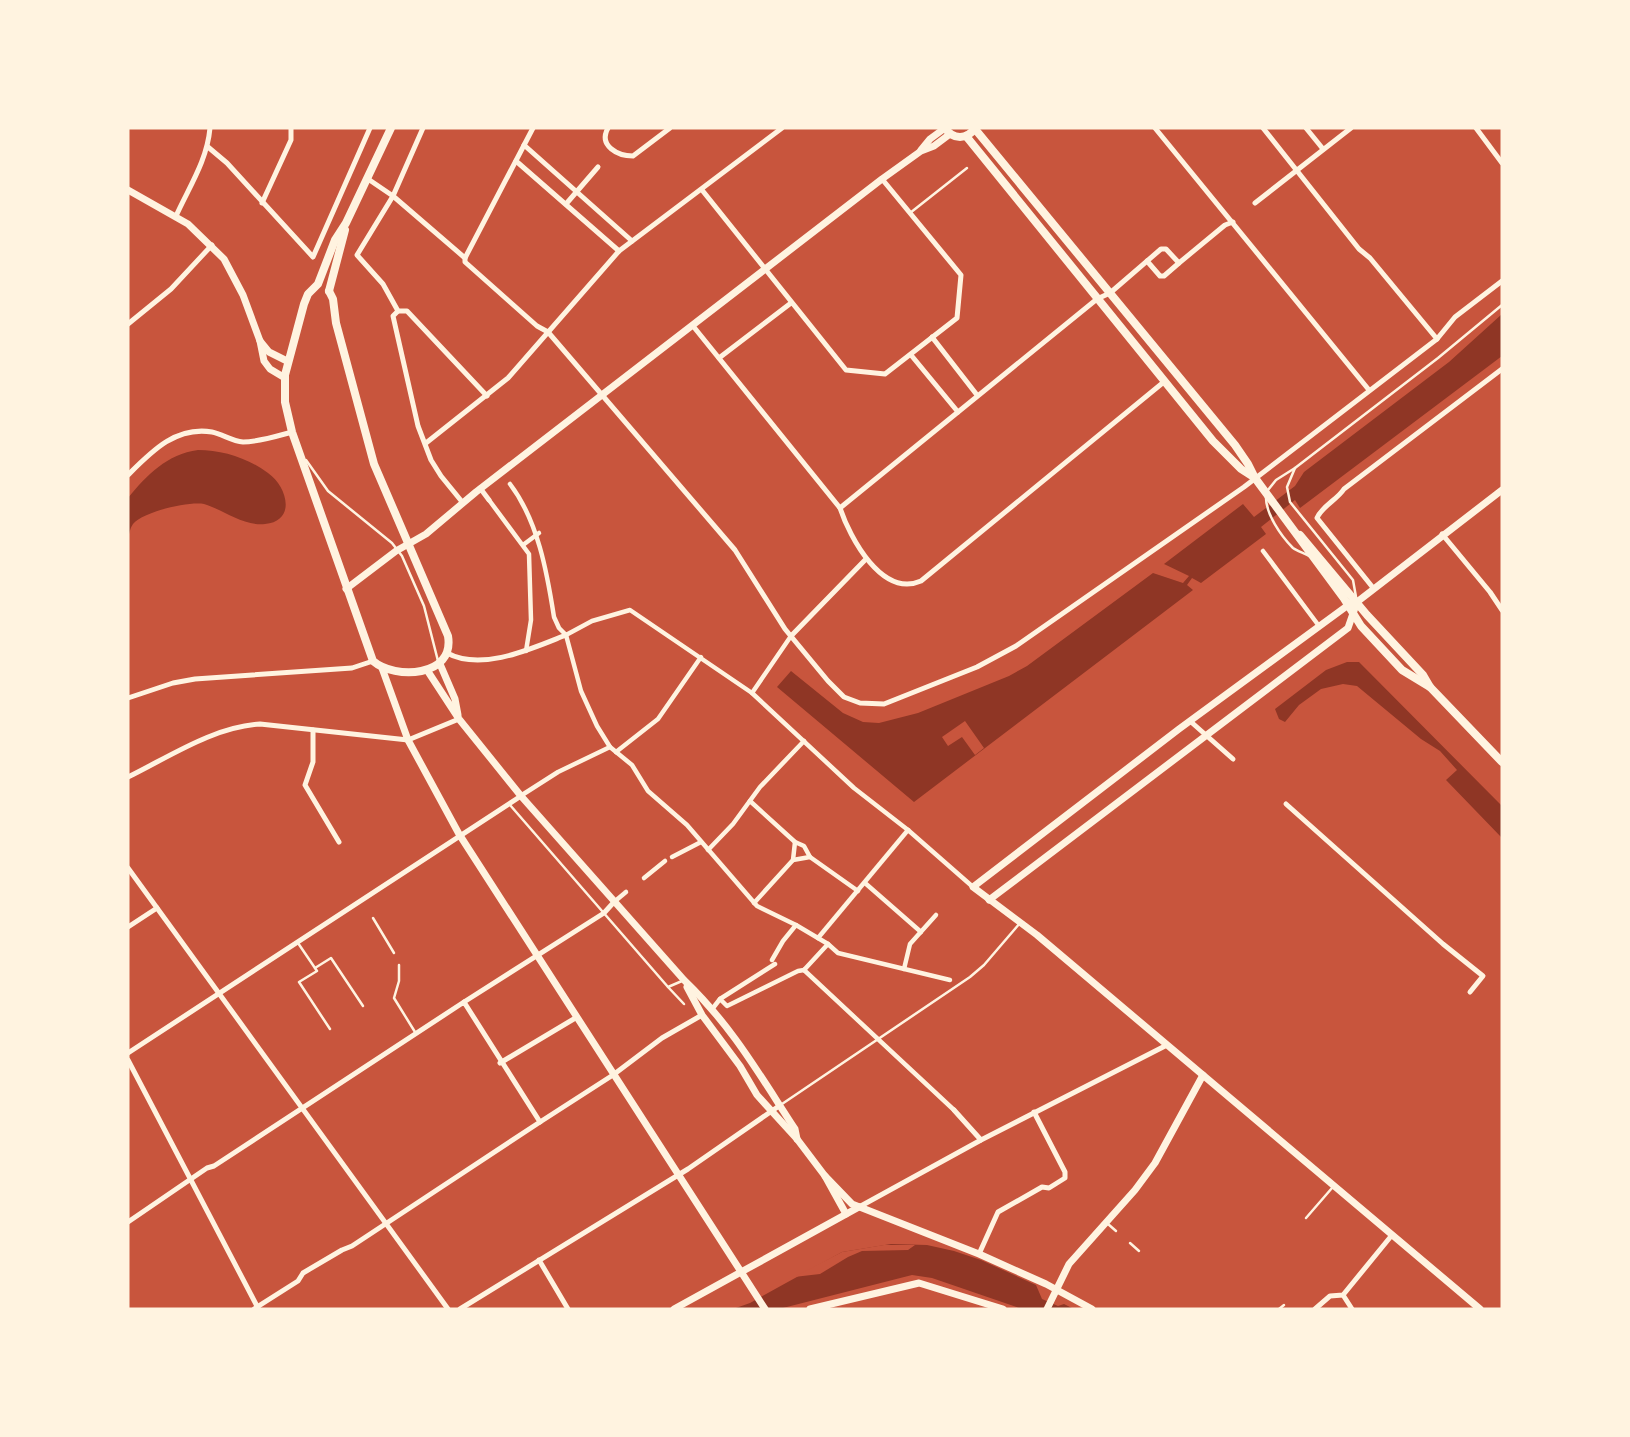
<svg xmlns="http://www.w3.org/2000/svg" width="1630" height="1437" font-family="Signika,sans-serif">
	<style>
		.water { fill: #8f3625 }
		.pier { fill: #c8553d }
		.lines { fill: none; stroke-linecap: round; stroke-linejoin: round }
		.service { stroke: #fff3e0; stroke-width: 2.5 }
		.pedestrian { stroke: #fff3e0; stroke-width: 4.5 }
		.minor { stroke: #fff3e0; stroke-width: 5 }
		.tertiary { stroke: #fff3e0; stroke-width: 7 }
		.secondary { stroke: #fff3e0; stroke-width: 8 }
	</style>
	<rect width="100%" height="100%" fill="#c8553d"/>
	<g class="water">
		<polygon points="1502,314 1502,356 1300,508 1295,500 1261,527 1266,534 1201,583 1192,578 1187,585 1193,590 914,802 777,687 791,671 843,713 863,722 879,723 918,713 1009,676 1027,666 1153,573 1183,583 1189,576 1164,564 1243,504 1254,517 1295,486 1304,472 1449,362"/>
		<path d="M 198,450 C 222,450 248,458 268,473 C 287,486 297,521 265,524 C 242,526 224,510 204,504 C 189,501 142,512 133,524 C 130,528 129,534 128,539 L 128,498 C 147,475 167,454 198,450 Z"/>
		<polygon points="1347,662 1359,662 1502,806 1502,838 1446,780 1457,770 1440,751 1421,739 1357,686 1343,684 1321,689 1299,705 1285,722 1279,719 1275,709 1326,670"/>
		<polygon points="891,1244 927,1245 954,1251 981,1260 1036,1285 1042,1299 1058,1306 1064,1304 1074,1309 1022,1309 932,1278 912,1275 779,1309 733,1309 750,1303 842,1252"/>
	</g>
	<g class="pier">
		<polygon points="965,721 984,748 975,755 962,737 948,746 942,737"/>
		<polygon points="884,1245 915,1245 908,1250 862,1251 848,1257 820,1274 794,1277 842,1252"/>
	</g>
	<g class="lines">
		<g class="service">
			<polyline points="910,213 967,168"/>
			<polyline points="306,460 328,491 392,543 402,556 424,606 438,661"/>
			<polyline points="1295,468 1287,487 1290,502 1353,580 1356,597"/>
			<polyline points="1268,490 1276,480 1295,468 1438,358 1502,305"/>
			<path d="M 1266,496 C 1265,513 1281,536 1293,548 C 1297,551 1304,553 1309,556"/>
			<polyline points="510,805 668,987 682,981"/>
			<polyline points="373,918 394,953"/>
			<polyline points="298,943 317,971 299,982 330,1029"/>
			<polyline points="399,965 399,981 394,998 415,1032"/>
			<polyline points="315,968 331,958 363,1006"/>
			<polyline points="668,987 684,1004"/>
			<polyline points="782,1104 970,977 984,965 1020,923"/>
			<polyline points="1306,1218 1332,1188"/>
			<polyline points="1108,1224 1116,1231"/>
			<polyline points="1130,1243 1139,1251"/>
			<polyline points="1279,1309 1284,1305"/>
		</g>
		<g class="pedestrian">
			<path d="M 510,484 C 538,521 547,572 554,617 L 559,628 L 566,635 L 581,691 L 597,726 L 610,747 L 632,765 L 648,791 L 687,825 L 757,906 L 796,925 L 783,941 L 772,960"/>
			<polyline points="489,500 529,554 531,620 526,651"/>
			<polyline points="523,545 539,533"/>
			<polyline points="1263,551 1319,626"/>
			<polyline points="566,635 592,621 630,610 752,693 854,788 908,830 973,887"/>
			<polyline points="752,693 791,636"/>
			<polyline points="616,752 658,719 701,657"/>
			<polyline points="522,795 558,772 610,747"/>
			<polyline points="750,801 795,842 804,846 810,857 858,891"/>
			<polyline points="708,850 733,824 760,787 804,741"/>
			<polyline points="672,857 701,842"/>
			<polyline points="793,860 810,857"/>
			<polyline points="644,878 665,861"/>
			<polyline points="865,883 921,932"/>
			<polyline points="614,902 626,892"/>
			<polyline points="754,903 793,860 795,842"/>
			<polyline points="796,925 828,944 838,953 950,980"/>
			<polyline points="818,938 908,830"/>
			<polyline points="904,969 910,944 936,915"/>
			<polyline points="804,970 954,1110"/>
			<polyline points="804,970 828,944"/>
			<polyline points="720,999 727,1006 798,971 804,970"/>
			<polyline points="713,1008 720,999 775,964"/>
		</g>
		<g class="minor">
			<polyline points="423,128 393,196 357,255 383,284 398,311 407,311 487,396"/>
			<path d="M 608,128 C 598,146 618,156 633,156 L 670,128"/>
			<polyline points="1155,128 1369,390"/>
			<polyline points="1263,128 1359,249 1370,258 1437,339"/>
			<polyline points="1306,128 1323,149"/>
			<polyline points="1476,128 1502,163"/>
			<polyline points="524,145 632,241"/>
			<polyline points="208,147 227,163 313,257 370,128"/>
			<polyline points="516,161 619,251"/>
			<polyline points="368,179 393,196 465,258 465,262 537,326 548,332 735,550 785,629 828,681 844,697 860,703 884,704 977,667 1016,646 1244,487 1437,339 1455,317 1502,281"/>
			<polyline points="702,190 846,370 885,374 957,318 961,275 882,179"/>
			<polyline points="262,203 291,140 291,128"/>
			<polyline points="1255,203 1351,128"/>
			<polyline points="566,204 598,167"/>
			<path d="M 176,216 C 189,187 207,161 210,128"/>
			<polyline points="465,258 533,128"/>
			<polyline points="1147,261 1160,276 1164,276 1179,263"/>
			<polyline points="398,311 393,316 418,426 431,460 441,476 463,503"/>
			<polyline points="128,324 171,289 212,245"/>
			<path d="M 693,326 L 840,508 C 850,538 882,598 921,581 L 1165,381"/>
			<polyline points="932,337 977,395"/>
			<polyline points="911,355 958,412"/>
			<polyline points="719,358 791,303"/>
			<polyline points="426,443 508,378 619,251 782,128"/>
			<path d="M 128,475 C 152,451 176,426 212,432 C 222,434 232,441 243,442 C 259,442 277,436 292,432"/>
			<polyline points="480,488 489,500"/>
			<polyline points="840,508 1097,299 1110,293 1161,249 1166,249 1179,263 1225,225 1233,222"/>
			<polyline points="1442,534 1490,592 1502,610"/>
			<path d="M 1374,589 L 1317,518 C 1322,506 1337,500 1344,489 L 1502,369"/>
			<polyline points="792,635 866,559"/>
			<path d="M 447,653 C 482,672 533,648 566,635"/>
			<polyline points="128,698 173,683 195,679 352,668 373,661"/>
			<polyline points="1190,721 1233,759"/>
			<polyline points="313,730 313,762 305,785 339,842"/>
			<path d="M 128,777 C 169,757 213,727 260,724 L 408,740 L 459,719"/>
			<polyline points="1286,804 1443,944 1483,976 1470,992"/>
			<polyline points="128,868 448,1309"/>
			<polyline points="128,927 157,908"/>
			<polyline points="464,1002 604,913 614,902"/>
			<polyline points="128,1053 521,796"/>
			<polyline points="128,1060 258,1308"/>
			<polyline points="500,1063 577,1017"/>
			<polyline points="954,1110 981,1140"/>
			<polyline points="540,1122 613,1075 662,1038 702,1015"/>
			<polyline points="859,1207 981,1140 1167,1045"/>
			<polyline points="128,1222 207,1168 214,1166 464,1002 540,1122 352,1246 342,1250 303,1273 298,1281 254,1309"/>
			<polyline points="979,1254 998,1212 1042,1187 1049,1188 1065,1178 1065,1172 1034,1112"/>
			<polyline points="539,1260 568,1309"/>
			<polyline points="1343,1295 1352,1309"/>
			<polyline points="460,1309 688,1169 779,1106"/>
			<polyline points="1315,1309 1330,1296 1343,1295 1392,1235"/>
		</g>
		<g class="tertiary">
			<polyline points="921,150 930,139 945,128"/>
			<polyline points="128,190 188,224 224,259 243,295 260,341 264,361 270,369 285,378"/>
			<polyline points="260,341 269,352 287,361"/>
			<polyline points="346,589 396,551 426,534 476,492 882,179 921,151 934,146 950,134"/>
			<polyline points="1351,603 1179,729 973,887 1037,935 1480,1309"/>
			<polyline points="440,664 455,699 458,715"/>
			<polyline points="382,668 408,740 459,834 765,1309"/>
			<path d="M 427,670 L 459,719 L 521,796 L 684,980 C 732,1026 759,1074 795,1129 L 797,1139"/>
			<polyline points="989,900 1348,628 1357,602 1502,490"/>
			<polyline points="687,987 702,1015 740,1066 757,1095 797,1139 825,1176 846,1214"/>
			<polyline points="825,1176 852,1204 979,1254 1046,1284 1092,1309"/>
			<polyline points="674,1309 859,1207"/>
			<polyline points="810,1309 919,1283 1003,1309"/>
			<polyline points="1047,1309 1069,1264 1135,1190 1155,1163 1203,1075"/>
		</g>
		<g class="secondary">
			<path d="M 945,128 C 953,140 967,140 975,128"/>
			<polyline points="975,129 1235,445 1248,464 1255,478 1343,597 1361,626 1402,670 1430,687"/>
			<polyline points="966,136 1213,441 1241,469 1255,478"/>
			<path d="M 329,291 L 333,299 L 336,323 L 374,464 L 448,636 C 455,677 395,680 373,661 L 292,432 L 285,402 L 285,375 L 304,304 L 308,294 L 318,284 L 335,240 L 346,223 L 391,128"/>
			<polyline points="329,291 345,230"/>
			<polyline points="1300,535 1367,615 1423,675 1430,687 1502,762"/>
		</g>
	</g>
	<rect width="1630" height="1437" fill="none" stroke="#fff3e0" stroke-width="259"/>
</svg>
